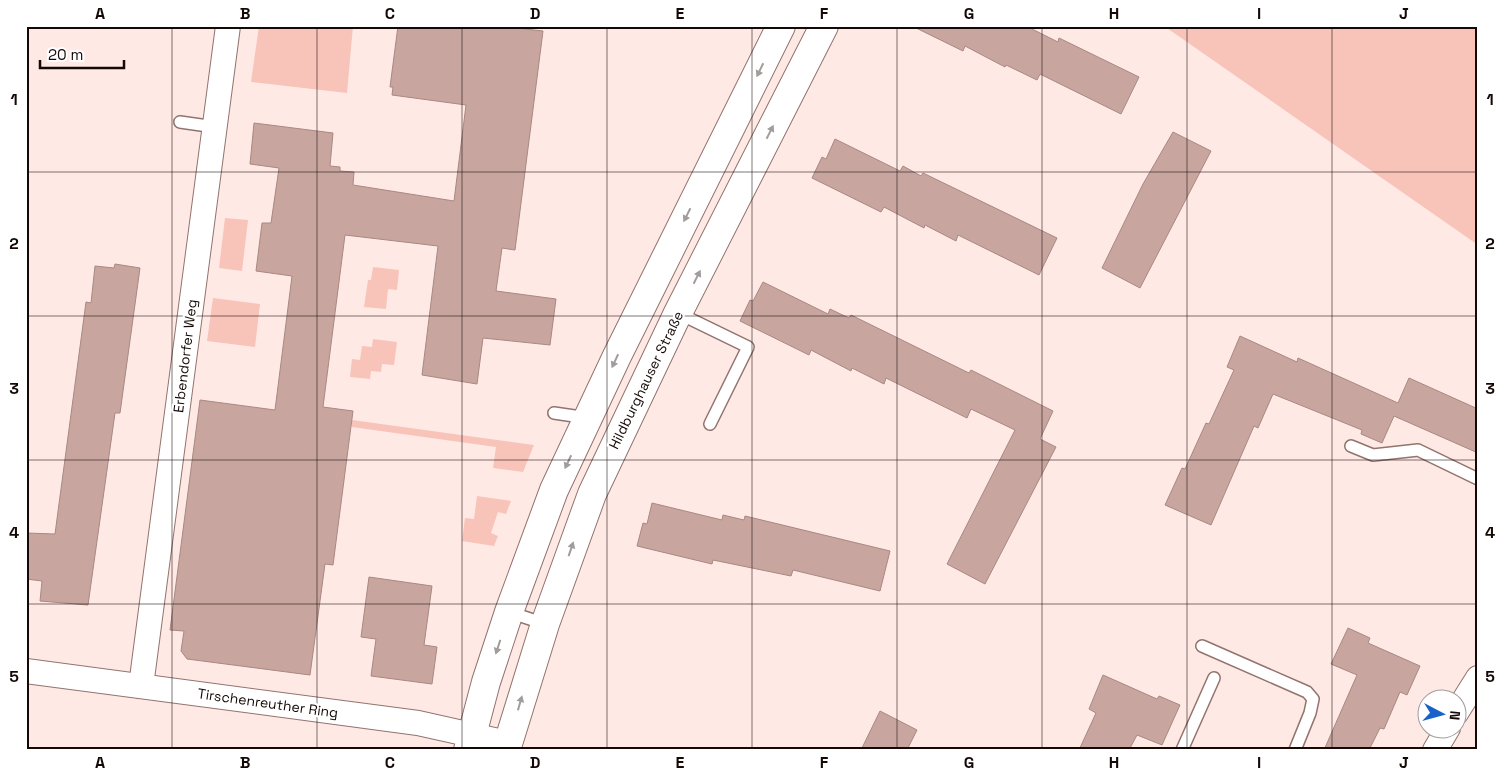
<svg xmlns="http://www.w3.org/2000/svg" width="1504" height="776" font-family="'Space Grotesk',sans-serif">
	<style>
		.green { fill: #f8c3b9 }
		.building { fill: #c8a69f; stroke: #a98882 }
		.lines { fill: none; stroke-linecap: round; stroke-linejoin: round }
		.service-casing { stroke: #92736d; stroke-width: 14 }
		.minor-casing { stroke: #92736d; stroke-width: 26 }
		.secondary-casing { stroke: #92736d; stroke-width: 30 }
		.service { stroke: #fff; stroke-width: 11 }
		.minor { stroke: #fff; stroke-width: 24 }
		.secondary { stroke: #fff; stroke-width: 28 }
		.oneway { fill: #a19d9c }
		.grid { fill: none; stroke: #140907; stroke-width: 1; stroke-opacity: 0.55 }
		.labels { text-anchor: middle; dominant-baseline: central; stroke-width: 4.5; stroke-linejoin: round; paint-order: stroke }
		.street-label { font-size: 14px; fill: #140907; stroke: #fff }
		.neatline { fill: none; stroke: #140907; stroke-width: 2 }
		.grid-label { font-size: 16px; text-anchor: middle; font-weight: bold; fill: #140907 }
	</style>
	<rect width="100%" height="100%" fill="#ffe9e5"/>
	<g class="green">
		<polygon points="259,26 353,26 347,93 251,82"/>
		<polygon points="1164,26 1478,26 1478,245"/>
		<polygon points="225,218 248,220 242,271 219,268"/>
		<polygon points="373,267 399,270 397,290 388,289 386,309 364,307 368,280 371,280"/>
		<polygon points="213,298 260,304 255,347 207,341"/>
		<polygon points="373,339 397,342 394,365 382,364 381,372 371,371 370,379 350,377 352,359 360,360 362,346 372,347"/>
		<polygon points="352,420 534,445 523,472 493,468 496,447 352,427"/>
		<polygon points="477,496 511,501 506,514 498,512 491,533 498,536 494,546 462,541 465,518 474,519"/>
	</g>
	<g class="building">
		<polygon points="398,26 500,26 543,31 515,250 502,248 496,291 556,299 550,345 483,338 477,384 422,375 438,246 345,235 323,407 353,411 333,565 325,564 310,675 187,659 181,651 184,631 170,630 200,400 275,410 292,276 256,271 262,223 271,223 279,168 250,164 254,123 333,133 330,166 340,167 340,171 354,172 353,185 454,201 466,105 392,95 393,87 390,87"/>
		<polygon points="912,26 1026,26 1058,42 1059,38 1139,77 1121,114 1040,74 1037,80 1006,65 1005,67 965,46 963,51"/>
		<polygon points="1173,132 1211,151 1140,288 1102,268 1143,184"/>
		<polygon points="835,139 900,171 903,166 921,176 923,173 1057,238 1039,275 958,235 956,241 925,225 924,228 884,207 881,212 812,178 822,157 826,159"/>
		<polygon points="115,264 140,268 120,413 115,413 88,605 40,601 42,581 26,579 26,533 55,534 86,302 91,303 95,266 114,268"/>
		<polygon points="763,282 828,314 830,309 849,318 851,315 969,373 971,370 1053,411 1040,439 1056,447 985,584 947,564 1015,430 971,409 967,418 886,378 884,384 852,368 851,371 811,350 809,355 740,321 750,300 753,301"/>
		<polygon points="1240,336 1297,362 1298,358 1398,403 1409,378 1478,409 1478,453 1394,416 1382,443 1361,434 1362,430 1273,394 1258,428 1254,426 1211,525 1165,505 1182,468 1185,469 1206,423 1209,424 1234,370 1227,367"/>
		<polygon points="652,503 722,520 723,515 744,520 745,516 890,551 880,591 793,570 791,576 713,560 712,564 637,546 643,523 647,524"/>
		<polygon points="369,577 432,586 424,645 437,647 432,684 371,676 376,639 361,637"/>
		<polygon points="1348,628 1370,638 1368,643 1420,666 1407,695 1400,692 1384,729 1380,728 1369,750 1324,750 1357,675 1331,664"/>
		<polygon points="1103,675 1157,699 1159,696 1180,705 1162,745 1137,735 1129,750 1079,750 1096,713 1089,709"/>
		<polygon points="880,711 917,730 907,750 861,750"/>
	</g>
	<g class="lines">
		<g class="service-casing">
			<g id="service">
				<polyline points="180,122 215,127"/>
				<polyline points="678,313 748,347 710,424"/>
				<polyline points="554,413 588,418"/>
				<polyline points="1351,446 1373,455 1418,450 1478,479"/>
				<polyline points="509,612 545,624"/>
				<polyline points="1202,646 1307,692 1313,699 1310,713 1295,750"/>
				<polyline points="1182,750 1214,678"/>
			</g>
		</g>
		<g class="minor-casing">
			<g id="minor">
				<polyline points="26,671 418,723 508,743"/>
				<polyline points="141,686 228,26"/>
				<polyline points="1456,713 1478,678"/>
				<polyline points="1435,750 1448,728"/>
			</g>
		</g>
		<g class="secondary-casing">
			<g id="secondary">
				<polyline points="468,750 486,682 509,612 554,490 617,356 781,26"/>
				<polyline points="506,750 545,624 592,494 678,313 824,26"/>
			</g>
		</g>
		<use href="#service" class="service"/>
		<use href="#minor" class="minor"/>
		<use href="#secondary" class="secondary"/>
	</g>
	<defs><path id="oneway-solid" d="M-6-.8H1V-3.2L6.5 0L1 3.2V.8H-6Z" transform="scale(1.25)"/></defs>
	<g class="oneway">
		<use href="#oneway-solid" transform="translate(760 70) rotate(116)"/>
		<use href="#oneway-solid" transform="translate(770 132) rotate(-63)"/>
		<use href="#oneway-solid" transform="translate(687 215) rotate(117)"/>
		<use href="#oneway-solid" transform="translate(697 277) rotate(-63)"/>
		<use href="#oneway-solid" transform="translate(615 361) rotate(115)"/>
		<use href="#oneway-solid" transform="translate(568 462) rotate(115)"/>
		<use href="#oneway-solid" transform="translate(571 549) rotate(-71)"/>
		<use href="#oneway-solid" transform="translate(498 647) rotate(108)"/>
		<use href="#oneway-solid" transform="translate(520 703) rotate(-74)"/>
	</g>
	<path class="grid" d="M 172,26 L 172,750M 317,26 L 317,750M 462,26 L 462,750M 607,26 L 607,750M 752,26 L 752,750M 897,26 L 897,750M 1042,26 L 1042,750M 1187,26 L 1187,750M 1332,26 L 1332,750M 26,172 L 1478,172M 26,316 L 1478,316M 26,460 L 1478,460M 26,604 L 1478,604"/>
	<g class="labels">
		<g class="street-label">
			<text transform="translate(185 356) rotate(-83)">Erbendorfer Weg</text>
			<text transform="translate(646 380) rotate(-64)">Hildburghauser Straße</text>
			<text transform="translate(268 703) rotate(8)">Tirschenreuther Ring</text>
		</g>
	</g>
	<rect width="1504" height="776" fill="none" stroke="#ffffff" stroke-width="55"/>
	<g transform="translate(1442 714) rotate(96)"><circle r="24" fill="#ffffff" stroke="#a19d9c"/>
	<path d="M0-4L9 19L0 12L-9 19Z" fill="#1a60cb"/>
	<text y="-8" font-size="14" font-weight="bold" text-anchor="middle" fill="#140907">N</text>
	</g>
	<path d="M40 60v8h84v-8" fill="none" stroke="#140907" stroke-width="2.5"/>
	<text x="48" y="60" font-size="15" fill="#140907" stroke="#ffffff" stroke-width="4" paint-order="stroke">20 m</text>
	<rect x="28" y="28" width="1448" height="720" class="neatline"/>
	<g class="grid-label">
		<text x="100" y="19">A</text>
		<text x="245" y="19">B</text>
		<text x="390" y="19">C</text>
		<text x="535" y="19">D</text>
		<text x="680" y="19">E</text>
		<text x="824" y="19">F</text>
		<text x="969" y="19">G</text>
		<text x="1114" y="19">H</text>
		<text x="1259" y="19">I</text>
		<text x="1404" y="19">J</text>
		<text x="14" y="105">1</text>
		<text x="1490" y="105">1</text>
		<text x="14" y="249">2</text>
		<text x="1490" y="249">2</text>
		<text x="14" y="394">3</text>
		<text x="1490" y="394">3</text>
		<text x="14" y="538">4</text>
		<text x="1490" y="538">4</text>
		<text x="14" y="682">5</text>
		<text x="1490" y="682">5</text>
		<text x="100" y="768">A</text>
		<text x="245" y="768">B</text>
		<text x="390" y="768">C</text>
		<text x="535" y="768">D</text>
		<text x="680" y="768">E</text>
		<text x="824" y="768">F</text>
		<text x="969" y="768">G</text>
		<text x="1114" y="768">H</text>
		<text x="1259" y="768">I</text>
		<text x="1404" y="768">J</text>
	</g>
</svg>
